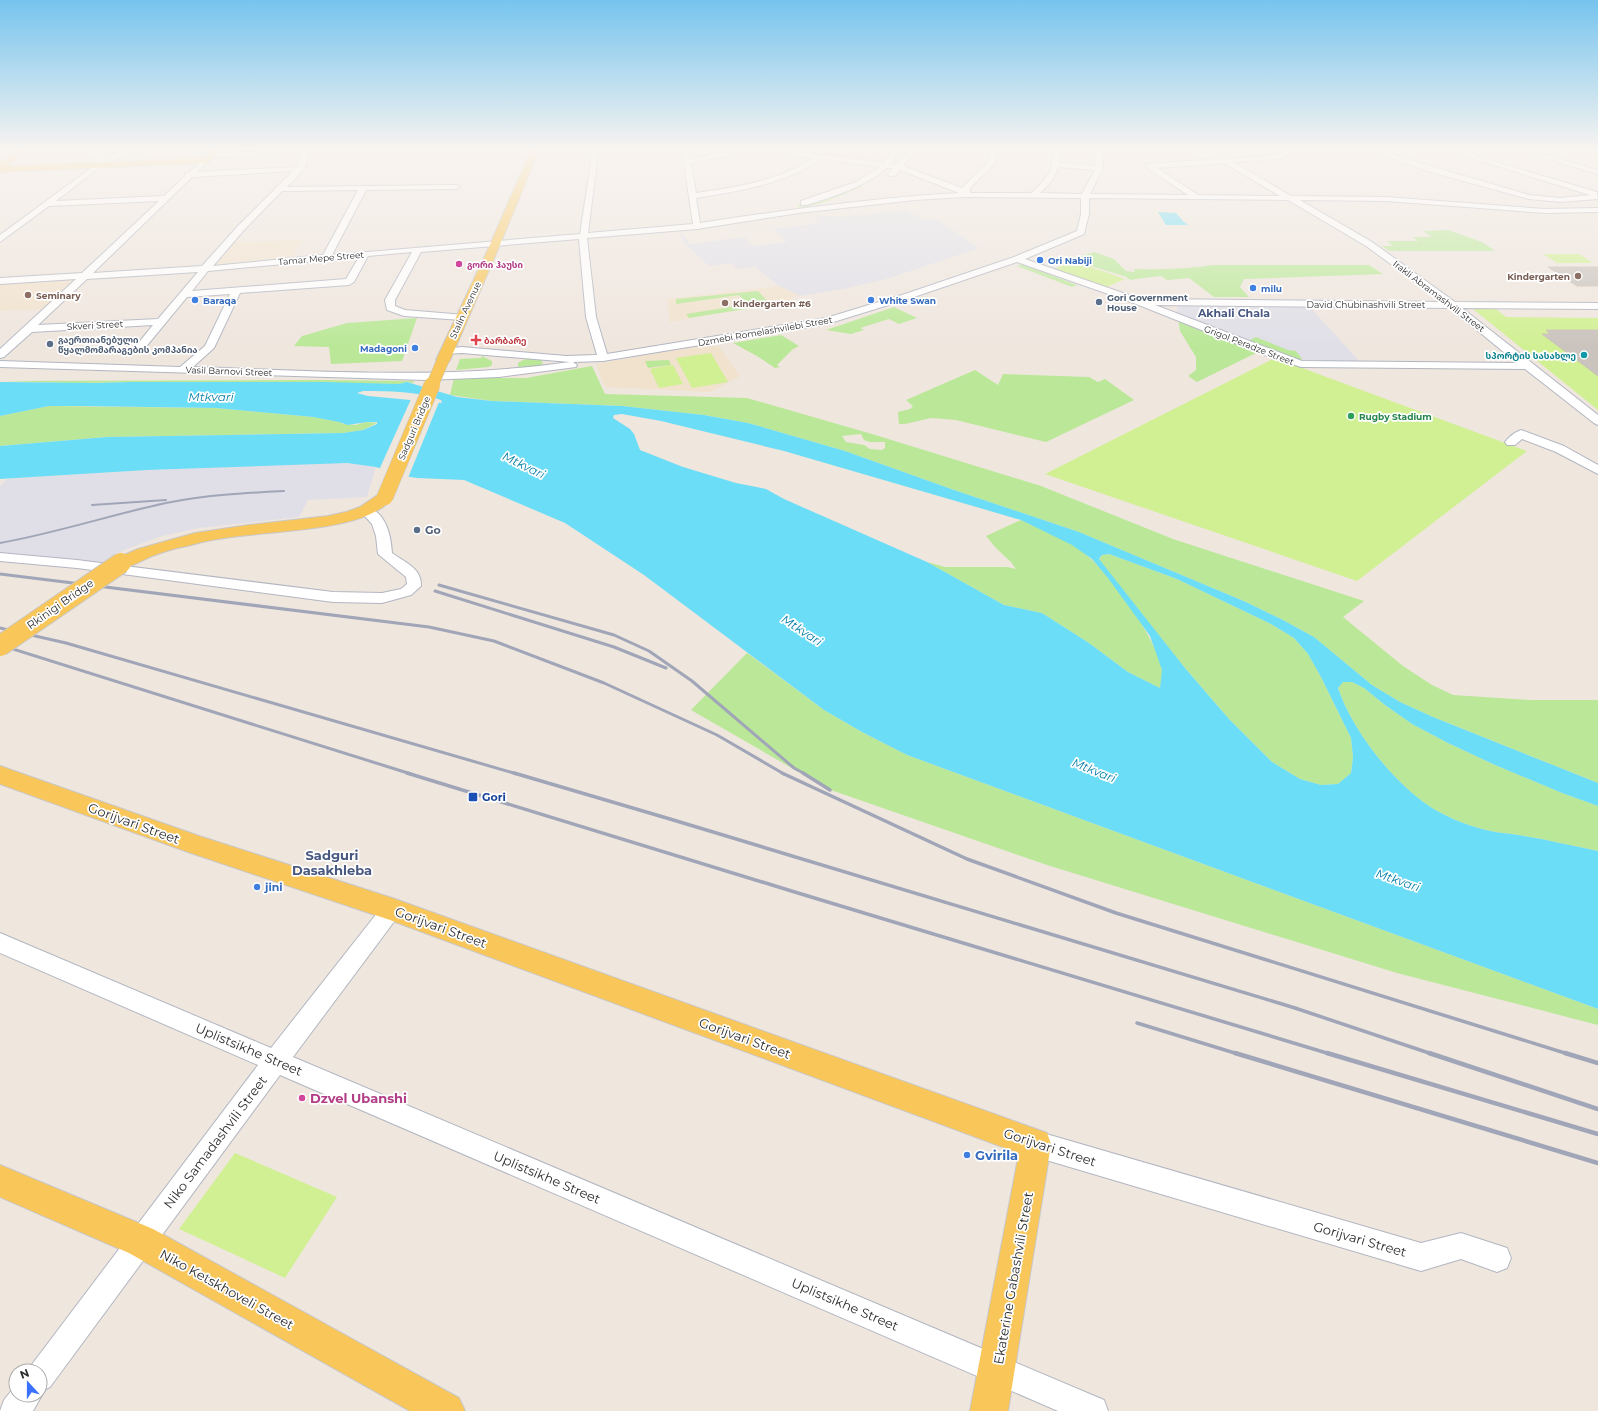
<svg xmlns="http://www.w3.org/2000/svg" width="1598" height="1411" font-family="Montserrat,'Noto Sans Georgian',sans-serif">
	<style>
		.industrial { fill: #e0dfe7 }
		.education { fill: #f1e2cd }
		.medical { fill: #f5dbdf }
		.green { fill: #bae898; fill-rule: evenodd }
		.pitch { fill: #d1f093 }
		.water { fill: #6cddf6; fill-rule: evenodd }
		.pier { fill: #efe6de }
		.building { fill: #cac3be; stroke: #cbc2b7 }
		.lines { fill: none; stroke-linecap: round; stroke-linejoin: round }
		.minor-casing { stroke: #b2b6c1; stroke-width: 2 }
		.major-casing { stroke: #c8c8c8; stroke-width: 2 }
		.minor { fill: #fff; fill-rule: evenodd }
		.major { fill: #f9c659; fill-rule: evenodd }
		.rail-far3 { stroke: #a0a6b8; stroke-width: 2 }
		.rail-far2 { stroke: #a0a6b8; stroke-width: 3 }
		.rail-far1 { stroke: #a0a6b8; stroke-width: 3.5 }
		.rail { stroke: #a0a6b8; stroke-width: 4.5 }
		.major-bridge-far2-casing { stroke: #c8c8c8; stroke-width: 13; stroke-linecap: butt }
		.major-bridge-far1-casing { stroke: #c8c8c8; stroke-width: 17; stroke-linecap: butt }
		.major-bridge-casing { stroke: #c8c8c8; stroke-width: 22; stroke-linecap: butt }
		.major-bridge-far2 { stroke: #f9c659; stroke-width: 12 }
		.major-bridge-far1 { stroke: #f9c659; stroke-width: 16 }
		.major-bridge { stroke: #f9c659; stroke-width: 20 }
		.shop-dot { fill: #3f7fe0; stroke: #fff; stroke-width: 1.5 }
		.hotel-dot { fill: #d1479c; stroke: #fff; stroke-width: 1.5 }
		.education-dot { fill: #8d6e63; stroke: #fff; stroke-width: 1.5 }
		.service-dot { fill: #5c6f8a; stroke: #fff; stroke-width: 1.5 }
		.health-dot { fill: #e0444e; stroke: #fff; stroke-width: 1.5 }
		.culture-dot { fill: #0f9aa8; stroke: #fff; stroke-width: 1.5 }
		.leisure-dot { fill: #2e9e5b; stroke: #fff; stroke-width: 1.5 }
		.transit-dot { fill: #1a4fb4; stroke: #fff; stroke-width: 1.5 }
		.labels { text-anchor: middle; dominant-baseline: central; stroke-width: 3.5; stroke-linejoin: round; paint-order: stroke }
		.far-street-label { font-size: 9px; fill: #2c2c2c; stroke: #fff }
		.far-shop-label { font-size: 9px; font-weight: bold; fill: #366cbe; stroke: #fff; text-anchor: start }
		.far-hotel-label { font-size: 9px; font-weight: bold; fill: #b23c85; stroke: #fff; text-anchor: start }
		.far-education-label { font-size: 9px; font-weight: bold; fill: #785e54; stroke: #fff; text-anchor: start }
		.far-service-label { font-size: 9px; font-weight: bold; fill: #4e5e75; stroke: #fff; text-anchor: start }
		.far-health-label { font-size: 9px; font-weight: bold; fill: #be3a42; stroke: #fff; text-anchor: start }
		.far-culture-label { font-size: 9px; font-weight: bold; fill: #0d838f; stroke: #fff; text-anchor: end }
		.far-leisure-label { font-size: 9px; font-weight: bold; fill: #27864d; stroke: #fff; text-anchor: start }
		.far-quarter-label { font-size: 11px; font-weight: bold; fill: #495881; stroke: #fff }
		.service-label { font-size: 11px; font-weight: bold; fill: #4e5e75; stroke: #fff; text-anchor: start }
		.street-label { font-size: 11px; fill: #2c2c2c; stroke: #fff }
		.transit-label { font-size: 11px; font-weight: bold; fill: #164399; stroke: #fff; text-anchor: start }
		.shop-label { font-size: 11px; font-weight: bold; fill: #366cbe; stroke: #fff; text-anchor: start }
		.water-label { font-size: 12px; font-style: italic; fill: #057ea7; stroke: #fff }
		.near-street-label { font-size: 13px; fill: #2c2c2c; stroke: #fff }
		.quarter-label { font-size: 13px; font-weight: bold; fill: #495881; stroke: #fff }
		.near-hotel-label { font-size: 13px; font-weight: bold; fill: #b23c85; stroke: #fff; text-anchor: start }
		.near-shop-label { font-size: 13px; font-weight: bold; fill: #366cbe; stroke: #fff; text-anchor: start }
	</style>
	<rect width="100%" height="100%" fill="#efe6de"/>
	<g class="industrial">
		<polygon points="906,210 923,220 936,219 979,248 890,278 848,288 800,296 779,286 755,267 737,269 732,263 709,266 684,243 680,233 682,233 689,243 693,244 744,237 754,246 787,242 774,229 820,223 814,218 819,215 843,217"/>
		<polygon points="1178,306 1309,306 1360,362 1304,360 1176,314"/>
		<polygon points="308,463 347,463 376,467 367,497 308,500 299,517 199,528 162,536 124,550 102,564 0,555 0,486 7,479 147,470"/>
	</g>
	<g class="education">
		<polygon points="387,150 460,150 458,160 381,164"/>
		<polygon points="305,240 298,246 293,257 216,264 235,242"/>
		<polygon points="72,278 73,280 43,309 0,311 0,282"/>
		<polygon points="779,286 800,296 791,297 794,300 670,322 667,299"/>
		<polygon points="706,344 719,347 740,376 710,392 605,387 596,364"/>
	</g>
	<polygon class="medical" points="780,150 896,150 885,163"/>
	<g class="green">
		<path d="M 857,185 L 863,186 C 850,192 811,210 797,207 L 799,205 Z"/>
		<polygon points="1448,230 1482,242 1495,251 1390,251 1381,246 1393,246 1387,241 1418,241 1413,237 1432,237 1423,231"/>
		<path d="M 1094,252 L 1114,259 L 1126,271 L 1135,272 L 1134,269 C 1161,270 1186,269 1213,265 L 1369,265 L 1383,274 L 1244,279 L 1240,287 L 1249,297 L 1214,297 L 1189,278 L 1167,280 L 1161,276 L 1135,279 L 1131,280 L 1126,278 L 1127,277 L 1075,261 L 1081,258 L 1079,257 Z"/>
		<polygon points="1022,264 1077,285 1072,287 1017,266"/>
		<polygon points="758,291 771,305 689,318 686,314 748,304 739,295 676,304 676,299"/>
		<polygon points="894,307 917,318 899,324 889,319 860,328 864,330 851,334 826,330"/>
		<polygon points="417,318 402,361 331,364 329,347 294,346 302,336 347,323"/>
		<polygon points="1178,318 1252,348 1256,353 1197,382 1188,376 1196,370 1196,357 1180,331"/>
		<polygon points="781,335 799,346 793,349 777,365 780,367 775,368 757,356 733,343"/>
		<polygon points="1256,337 1288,350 1296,351 1302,359 1300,360 1246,342"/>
		<polygon points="482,356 492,361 492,365 489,367 456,370 460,359 481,358"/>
		<polygon points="531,358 541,360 543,363 539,367 520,368 518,367 518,363 523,360"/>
		<polygon points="669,360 671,365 648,368 645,361"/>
		<path d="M 592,366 L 605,394 L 747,398 L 872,434 L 1041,486 L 1173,539 L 1364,601 L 1343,617 L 1403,666 L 1432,685 L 1453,695 L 1530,700 L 1598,700 L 1598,783 L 1433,717 L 1400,702 L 1372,685 L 1314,637 L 1283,620 L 1246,602 L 1079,532 L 954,490 L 845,451 L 748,423 L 704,415 L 622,406 L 492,401 L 450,395 L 454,378 L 526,378 ZM 861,434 L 864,440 L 870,442 L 885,442 L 885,448 L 882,450 L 870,449 L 864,445 L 846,442 L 842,436 Z"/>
		<polygon points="975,370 998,385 1003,374 1089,377 1098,382 1105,379 1134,400 1046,442 956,420 931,418 905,424 899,424 898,412 910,409 913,406 906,400"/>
		<polygon points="319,380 414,381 413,383 407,382 399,384 168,382 70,383 0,381"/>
		<polygon points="49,406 216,408 313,417 339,422 344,424 355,425 367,422 377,423 363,430 343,433 107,437 0,446 0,416"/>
		<path d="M 1021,520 C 1045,531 1073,541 1092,560 C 1114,580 1158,641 1162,670 C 1163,675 1161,682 1160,688 L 1128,672 L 1089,643 L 1042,613 L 1004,605 L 927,562 L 945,567 L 1007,567 L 1016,569 L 1011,562 L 996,548 L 986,536 Z"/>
		<polygon points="1109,554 1177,579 1271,624 1294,638 1308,654 1321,677 1351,738 1353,757 1351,773 1338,784 1321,785 1300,779 1272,762 1229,719 1185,668 1099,560 1102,555"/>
		<polygon points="747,653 824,710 862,732 907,755 1598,1009 1598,1025 1397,973 1047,865 828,789 691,710"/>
		<path d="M 1343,682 L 1352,682 L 1364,688 L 1385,705 L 1412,724 L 1448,743 L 1495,765 L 1562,793 L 1598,806 L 1598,851 C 1573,846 1549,840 1524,836 C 1510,833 1495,833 1482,829 C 1464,824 1444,816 1429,806 C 1392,781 1352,730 1338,688 Z"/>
	</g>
	<g class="pitch">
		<polygon points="1543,254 1579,254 1593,263 1557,263"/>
		<polygon points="1074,261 1125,279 1104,288 1054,269"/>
		<polygon points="1473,309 1496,309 1506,317 1598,318 1598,410"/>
		<polygon points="711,353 728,382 692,388 676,358"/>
		<polygon points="1275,358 1527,451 1357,581 1045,474"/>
		<polygon points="673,365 683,384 659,388 650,369"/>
		<polygon points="235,1153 337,1197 285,1278 179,1229"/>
	</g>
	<g class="water">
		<polygon points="1158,212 1176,213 1183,221 1188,225 1166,225"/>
		<path d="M 0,382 L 98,383 L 131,382 L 324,382 L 399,384 L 407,382 L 457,397 L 492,401 L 622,406 L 704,415 L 748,423 L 845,451 L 954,490 L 1079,532 L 1246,602 L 1283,620 L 1314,637 L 1372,685 L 1400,702 L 1433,717 L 1598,783 L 1598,806 L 1562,793 L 1495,765 L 1448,743 L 1412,724 L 1385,705 L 1364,688 L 1352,682 L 1343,682 L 1338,688 C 1352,730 1392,781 1429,806 C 1444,816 1464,824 1482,829 C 1495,833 1510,833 1524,836 C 1549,840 1573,846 1598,851 L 1598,1009 L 907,755 L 862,732 L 824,710 L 644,575 L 565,523 L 464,480 L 417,478 L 404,476 L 376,467 L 347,463 L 147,470 L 0,479 L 0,446 L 107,437 L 343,433 L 363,430 L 377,424 L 377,422 L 367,422 L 348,425 L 339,422 L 313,417 L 216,408 L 79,406 L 49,406 L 0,416 ZM 363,391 C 390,391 416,391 441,400 L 442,403 L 368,396 L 357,393 ZM 622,414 L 661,421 L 784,451 L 1021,520 L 1072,545 L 1092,559 L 1108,578 L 1150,636 L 1162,670 L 1160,688 L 1128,672 L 1089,643 L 1042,613 L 1004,605 L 927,562 L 784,499 L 766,489 L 736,483 L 683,467 L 640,450 L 634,434 L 630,429 L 613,418 L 614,415 ZM 1109,554 L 1177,579 L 1271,624 L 1294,638 L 1308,654 L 1321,677 L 1351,738 L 1353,757 L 1351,773 L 1338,784 L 1321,785 L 1300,779 L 1272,762 L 1229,719 L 1185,668 L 1099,559 L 1102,555 Z"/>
	</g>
	<polygon class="pier" points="412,397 439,402 408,478 379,470"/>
	<g class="building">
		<polygon points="1548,267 1598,267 1598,286 1577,286"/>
		<polygon points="1546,330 1598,330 1598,376 1542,334 1550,334"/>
	</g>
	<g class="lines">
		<g class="minor-casing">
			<g id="minor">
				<path d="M 90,150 L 96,150 L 102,158 L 130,150 L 139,150 L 105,163 L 56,201 L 164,196 L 185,176 L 185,173 L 188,173 L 206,158 L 209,160 L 197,172 L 297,167 L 302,153 L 211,157 L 208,155 L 211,153 L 310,150 L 304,169 L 287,187 L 456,185 L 460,187 L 456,189 L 366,190 L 332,255 L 580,234 L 593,150 L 618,150 L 615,152 L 598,153 L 588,233 L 693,224 L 682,150 L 688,150 L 690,159 L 736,150 L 747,150 L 744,152 L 691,163 L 696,193 C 737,187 778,181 814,158 L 773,152 L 770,150 L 785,150 L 884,163 L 894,150 L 900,150 L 891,164 L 897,165 L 909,150 L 915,150 L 903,166 L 962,188 L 988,162 L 990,150 L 996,150 L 995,163 L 970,188 L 970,193 L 1031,193 C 1047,179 1053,171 1054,150 L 1060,150 L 1060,163 L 1095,166 L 1096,150 L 1102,150 L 1103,168 L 1090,194 L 1188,195 L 1147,168 L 1147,164 L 1218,159 L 1204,150 L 1211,150 L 1227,159 L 1279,155 L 1282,153 L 1276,151 L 1275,150 L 1283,150 L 1290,153 L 1281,159 L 1233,162 L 1291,196 L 1386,197 L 1545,209 L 1598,208 L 1598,212 L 1545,213 L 1386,201 L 1300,200 L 1372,242 L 1455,302 L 1598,303 L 1598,309 L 1462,308 L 1598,415 L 1598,425 L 1594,423 L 1525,369 L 1301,367 L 1262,354 L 1131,302 L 1017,262 L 911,298 L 827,324 L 603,361 L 573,362 L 577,365 L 576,367 L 499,377 L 426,380 L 0,367 L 0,361 L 180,367 L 205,346 L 230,294 L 187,297 L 145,348 L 141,349 L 136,346 L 153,325 L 32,332 L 4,357 L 0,358 L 0,349 L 76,279 L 0,284 L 0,278 L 82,273 L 159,201 L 49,206 L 0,242 L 0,235 L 98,163 ZM 822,159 L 880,167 L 856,182 L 801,201 L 801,205 L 807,205 C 835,196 864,187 887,168 L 893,168 L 888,174 L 889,176 L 895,176 L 900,170 L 959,193 C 872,198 786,210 700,223 L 696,198 C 740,191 784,184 822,159 ZM 1224,163 L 1280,196 L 1198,195 L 1157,168 ZM 1059,167 L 1095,170 L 1082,194 L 1040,193 L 1051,182 ZM 293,171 L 238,226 L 202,266 L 93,273 L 192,177 ZM 358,190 L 323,255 L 213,266 L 244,230 L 282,191 ZM 966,197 L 1081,198 L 1081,214 L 1077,231 L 1014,257 L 905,294 L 826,318 L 607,354 L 596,317 L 587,238 L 697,229 L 799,213 L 915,200 ZM 1089,198 L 1288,200 L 1366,246 L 1443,302 L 1150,299 L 1146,301 L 1025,259 L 1084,234 L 1089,214 ZM 579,239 L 586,317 L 597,355 L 566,356 L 462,347 L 442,349 L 441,351 L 446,354 L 462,353 L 570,362 C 445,380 319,371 193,367 L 214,348 L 240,293 L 349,285 L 354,282 L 368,256 L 412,252 L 385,300 L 387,310 L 404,316 L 462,320 L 467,317 L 465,315 L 405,310 L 395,306 L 395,300 L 421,252 ZM 359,257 L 346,279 L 192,291 L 208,271 ZM 198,272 L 158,319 L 38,325 L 87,279 ZM 1155,305 L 1450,308 L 1517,363 L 1302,361 Z"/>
				<polygon points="1371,150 1379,150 1430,166 1529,195 1560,198 1590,195 1446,150 1455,150 1597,192 1598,199 1560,202 1529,199 1424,170"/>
				<polygon points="1519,150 1528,150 1598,170 1598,174"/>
				<polygon points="1584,150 1598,151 1598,155 1585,151"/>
				<path d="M 1521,430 L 1564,446 L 1598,465 L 1598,474 L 1556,452 L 1522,439 L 1515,445 L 1507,445 L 1505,442 C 1509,437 1515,432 1521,430 Z"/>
				<path d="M 367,507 C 386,512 391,536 392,553 C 404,562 422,568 421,586 L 411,595 L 382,603 L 333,602 L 77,568 L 0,561 L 0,553 L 77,560 L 333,592 L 382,593 L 401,589 L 407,584 L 406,577 L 378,554 L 376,536 L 372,524 L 360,511 L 362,508 Z"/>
				<polygon points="392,900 399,903 402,909 399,915 293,1057 1104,1400 1108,1411 1058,1411 280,1075 50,1387 40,1392 42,1395 33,1411 0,1411 4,1400 16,1385 16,1395 40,1395 40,1371 28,1371 30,1367 258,1065 0,953 0,933 271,1048 385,903"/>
				<polygon points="1036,1131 1421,1243 1461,1233 1507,1248 1511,1258 1507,1268 1497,1272 1461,1259 1421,1271 1036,1157 1027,1153 1023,1144 1027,1135"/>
			</g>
		</g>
		<g class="major-casing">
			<g id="major">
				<polygon points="20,150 29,150 7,166 204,158 212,150 220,150 209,162 206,163 0,172 0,163"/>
				<polygon points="531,150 539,150 499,247 450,360 448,363 438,363 436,360 489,247"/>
				<path d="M 385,492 L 391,494 L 393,497 C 371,529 286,530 249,535 C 228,537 207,540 187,546 C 175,548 163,552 152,556 C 140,561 128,570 115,567 L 112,563 L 115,559 L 138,549 L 195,533 L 249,525 L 328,516 L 346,512 L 360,507 L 379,494 Z"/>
				<polygon points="0,766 199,836 392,898 1047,1133 1051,1144 1008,1411 970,1411 1019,1153 390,920 188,852 0,784"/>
				<polygon points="0,1165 153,1229 459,1398 465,1411 410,1411 129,1253 0,1197"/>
			</g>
		</g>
		<use href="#minor" class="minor"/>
		<use href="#major" class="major"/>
		<g class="rail-far3">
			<polyline points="92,505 166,500"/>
			<path d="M 0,543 C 56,533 110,515 166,503 C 205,495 244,493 284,491"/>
		</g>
		<g class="rail-far2">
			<polyline points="0,574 429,627 494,641 604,683 717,735 784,774"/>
			<polyline points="439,585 614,635 649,651 692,681 794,768 805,774"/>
			<polyline points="435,591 614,647 666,668"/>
			<polyline points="0,628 66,643 517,774"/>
			<polyline points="0,645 411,774"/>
		</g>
		<g class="rail-far1">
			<polyline points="407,773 798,893 1330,1054"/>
			<polyline points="514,773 670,819 1295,1008 1432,1054"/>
			<polyline points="782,773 967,859 1116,913 1568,1054"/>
			<polyline points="803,773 830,790"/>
			<polyline points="1137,1023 1238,1054"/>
		</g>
		<g class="rail">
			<polyline points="1235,1053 1598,1163"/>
			<polyline points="1327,1053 1598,1134"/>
			<polyline points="1429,1053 1598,1109"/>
			<polyline points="1565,1053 1598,1063"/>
		</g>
		<g class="major-bridge-far2-casing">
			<polyline id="major-bridge-far2" points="432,386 443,360"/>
		</g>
		<g class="major-bridge-far1-casing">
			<polyline id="major-bridge-far1" points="385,497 432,385"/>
		</g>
		<g class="major-bridge-casing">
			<polyline id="major-bridge" points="0,646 121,563"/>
		</g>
		<use href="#major-bridge-far2" class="major-bridge-far2"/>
		<use href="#major-bridge-far1" class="major-bridge-far1"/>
		<use href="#major-bridge" class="major-bridge"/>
	</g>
	<linearGradient id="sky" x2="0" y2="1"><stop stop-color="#76c4ee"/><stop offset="0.43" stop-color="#f8f4f0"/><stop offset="1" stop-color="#f8f4f0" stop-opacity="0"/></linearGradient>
	<rect width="1598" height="347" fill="url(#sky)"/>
	<g class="shop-dot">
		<circle cx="1040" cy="260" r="4"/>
		<circle cx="1253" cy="288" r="4"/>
		<circle cx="195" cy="300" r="4"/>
		<circle cx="871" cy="300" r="4"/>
		<circle cx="415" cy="348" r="4"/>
		<circle cx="257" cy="887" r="4"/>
		<circle cx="967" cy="1155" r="4"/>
	</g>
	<g class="hotel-dot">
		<circle cx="459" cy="264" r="4"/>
		<circle cx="302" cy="1098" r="4"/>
	</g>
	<g class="education-dot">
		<circle cx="1578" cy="276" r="4"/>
		<circle cx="28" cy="295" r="4"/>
		<circle cx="725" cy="303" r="4"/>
	</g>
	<g class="service-dot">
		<circle cx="1099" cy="302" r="4"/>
		<circle cx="50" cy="344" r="4"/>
		<circle cx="417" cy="530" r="4"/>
	</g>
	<path class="health-dot" d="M474 334h4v4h4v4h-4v4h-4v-4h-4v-4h4z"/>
	<circle class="culture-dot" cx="1584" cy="355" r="4"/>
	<circle class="leisure-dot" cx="1351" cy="416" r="4"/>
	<rect class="transit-dot" x="468" y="792" width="10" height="10" rx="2"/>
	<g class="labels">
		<g class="far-street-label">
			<text transform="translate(321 258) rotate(-5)">Tamar Mepe Street</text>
			<text transform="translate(1439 296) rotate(37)">Irakli Abramashvili Street</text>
			<text x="1366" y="304">David Chubinashvili Street</text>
			<text transform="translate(465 310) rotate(-65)">Stalin Avenue</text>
			<text transform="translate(95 325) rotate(-3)">Skveri Street</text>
			<text transform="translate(765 331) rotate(-10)">Dzmebi Romelashvilebi Street</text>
			<text transform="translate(1249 345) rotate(21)">Grigol Peradze Street</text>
			<text transform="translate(229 371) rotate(2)">Vasil Barnovi Street</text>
			<text transform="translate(414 428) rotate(-67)">Sadguri Bridge</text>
		</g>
		<g class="far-shop-label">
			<text x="1048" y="260">Ori Nabiji</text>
			<text x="1261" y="288">milu</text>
			<text x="203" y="300">Baraqa</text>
			<text x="879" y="300">White Swan</text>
			<text x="407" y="348" text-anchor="end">Madagoni</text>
		</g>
		<g class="far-hotel-label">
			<text x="467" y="264">გორი ჰაუსი</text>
		</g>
		<g class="far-education-label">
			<text x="1570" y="276" text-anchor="end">Kindergarten</text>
			<text x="36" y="295">Seminary</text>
			<text x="733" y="303">Kindergarten #6</text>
		</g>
		<g class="far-service-label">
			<text x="1107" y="297">Gori Government<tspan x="1107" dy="10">House</tspan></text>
			<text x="58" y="339">გაერთიანებული<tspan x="58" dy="10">წყალმომარაგების კომპანია</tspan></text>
		</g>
		<g class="far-health-label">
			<text x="484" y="340">ბარბარე</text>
		</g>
		<g class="far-culture-label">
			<text x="1576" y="355">სპორტის სასახლე</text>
		</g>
		<g class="far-leisure-label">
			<text x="1359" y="416">Rugby Stadium</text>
		</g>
		<g class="far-quarter-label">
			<text x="1234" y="313">Akhali Chala</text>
		</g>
		<g class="service-label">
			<text x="425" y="530">Go</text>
		</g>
		<g class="street-label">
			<text transform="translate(60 604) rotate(-35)">Rkinigi Bridge</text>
		</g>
		<g class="transit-label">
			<text x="482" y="797">Gori</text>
		</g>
		<g class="shop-label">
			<text x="265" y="887">jini</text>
		</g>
		<g class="water-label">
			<text x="211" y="396">Mtkvari</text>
			<text transform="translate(524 465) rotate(26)">Mtkvari</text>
			<text transform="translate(802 630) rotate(33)">Mtkvari</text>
			<text transform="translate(1094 770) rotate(22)">Mtkvari</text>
			<text transform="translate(1398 880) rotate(19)">Mtkvari</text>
		</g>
		<g class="near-street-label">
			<text transform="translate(134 823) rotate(20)">Gorijvari Street</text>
			<text transform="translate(441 927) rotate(20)">Gorijvari Street</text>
			<text transform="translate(745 1038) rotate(20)">Gorijvari Street</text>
			<text transform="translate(249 1049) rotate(23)">Uplistsikhe Street</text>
			<text transform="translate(215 1142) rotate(-53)">Niko Samadashvili Street</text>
			<text transform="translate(1050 1147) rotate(18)">Gorijvari Street</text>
			<text transform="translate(547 1177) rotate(23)">Uplistsikhe Street</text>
			<text transform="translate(1360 1239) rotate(16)">Gorijvari Street</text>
			<text transform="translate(1013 1278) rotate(-80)">Ekaterine Gabashvili Street</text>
			<text transform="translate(227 1289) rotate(29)">Niko Ketskhoveli Street</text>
			<text transform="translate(845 1304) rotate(23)">Uplistsikhe Street</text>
		</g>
		<g class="quarter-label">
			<text x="332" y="855">Sadguri<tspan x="332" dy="15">Dasakhleba</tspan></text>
		</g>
		<g class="near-hotel-label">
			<text x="310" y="1098">Dzvel Ubanshi</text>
		</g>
		<g class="near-shop-label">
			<text x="975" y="1155">Gvirila</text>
		</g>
	</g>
	<g transform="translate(28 1383) rotate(339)"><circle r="19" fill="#ffffff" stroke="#ababab"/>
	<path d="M0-3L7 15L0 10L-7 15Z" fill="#3b71ff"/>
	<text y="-6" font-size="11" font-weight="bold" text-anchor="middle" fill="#2c2c2c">N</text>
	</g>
</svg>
